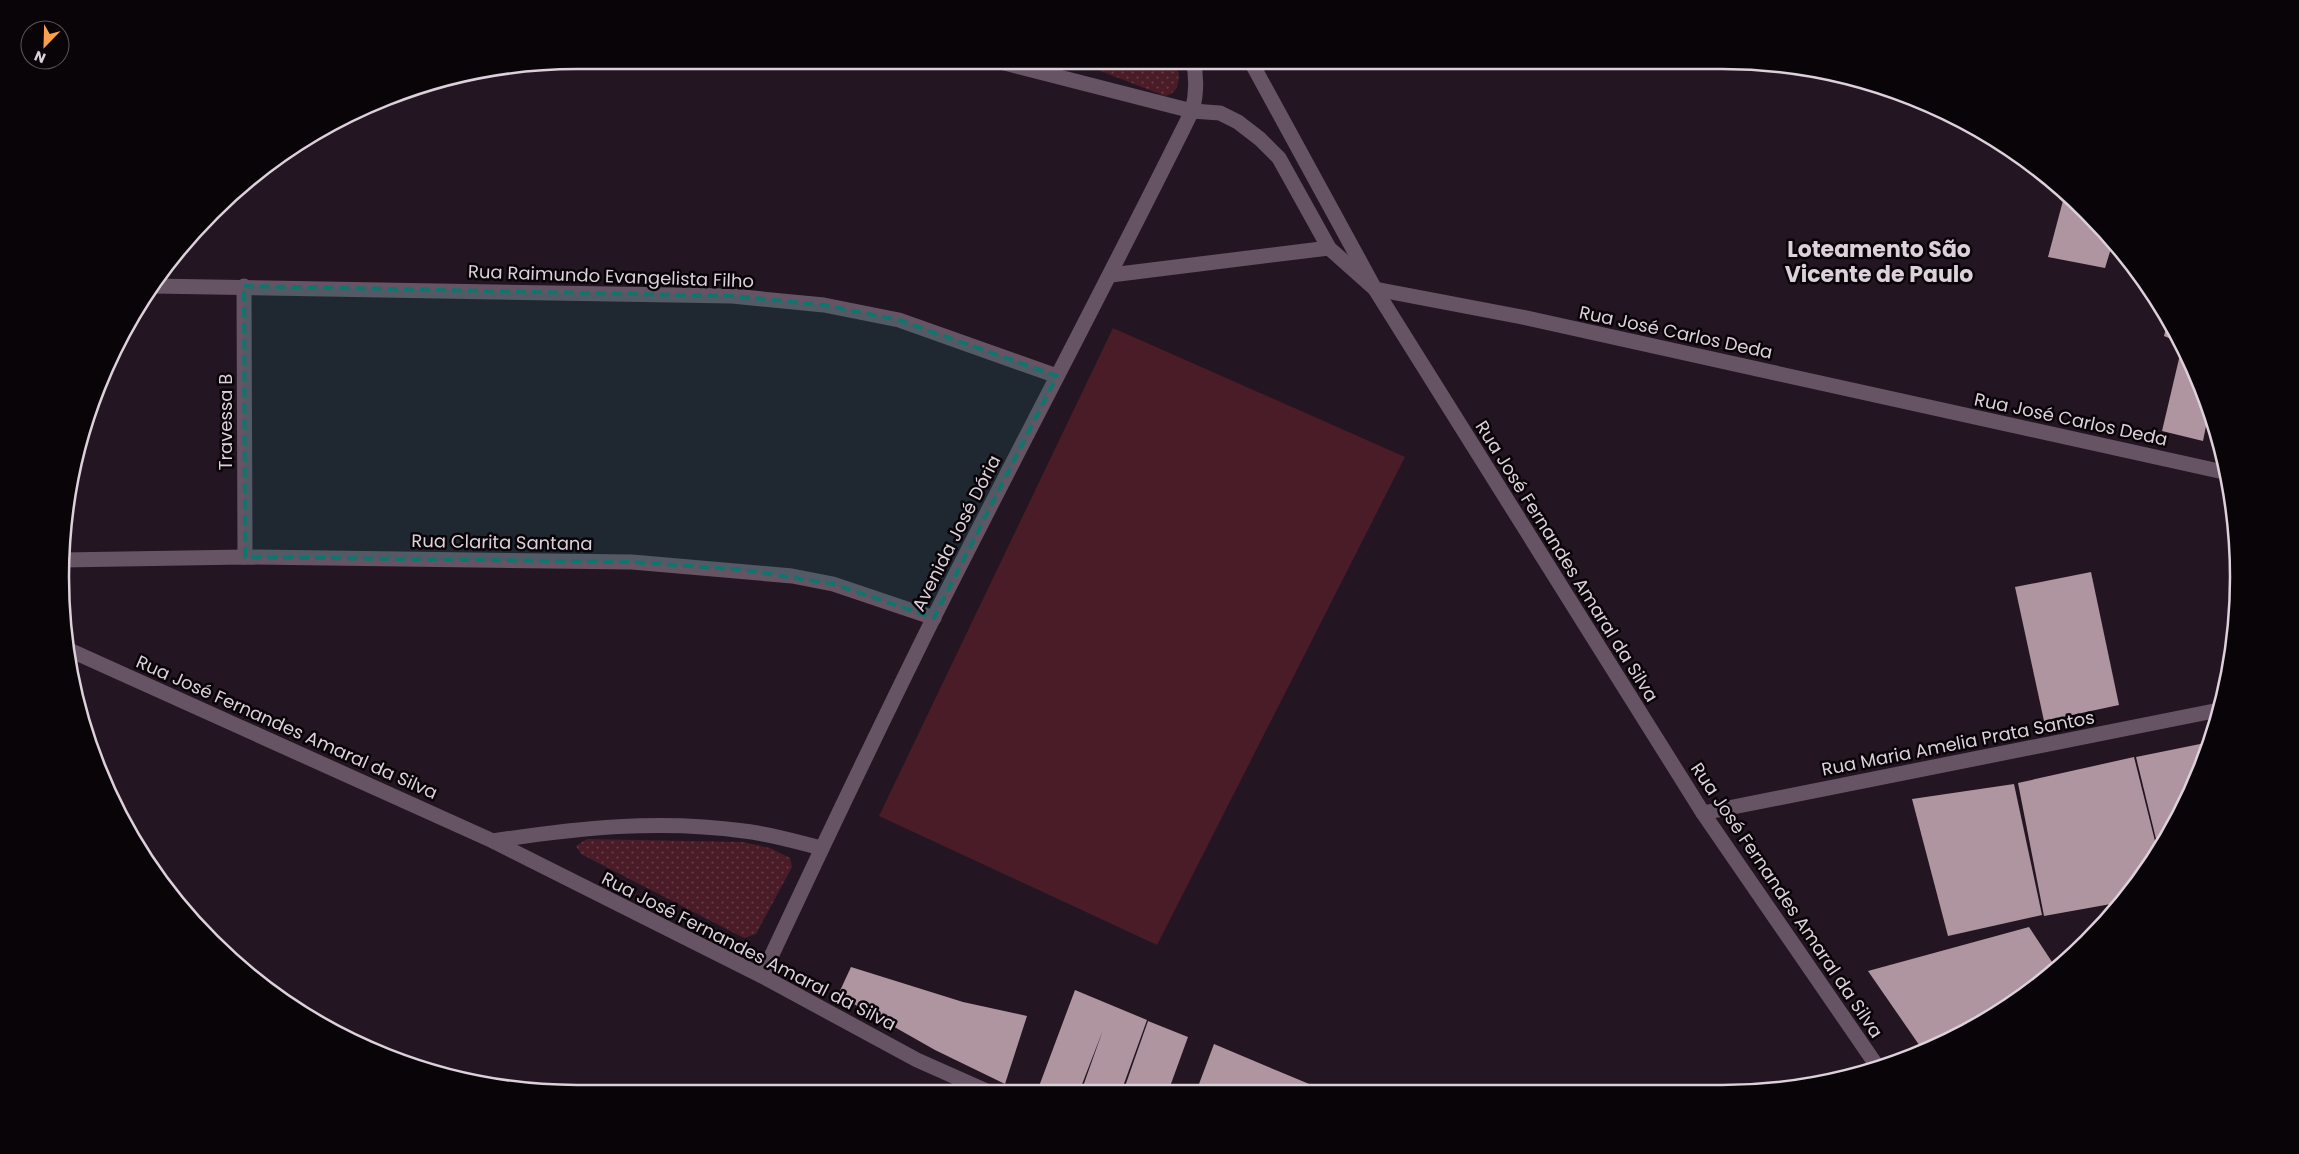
<svg xmlns="http://www.w3.org/2000/svg" width="2299" height="1154" font-family="Poppins,sans-serif">
	<style>
		.park { fill: url(#park-dots) }
		.pitch { fill: #4a1c27 }
		.building { fill: #af95a0 }
		.lines { fill: none; stroke-linecap: round; stroke-linejoin: round }
		.minor { stroke: #665363; stroke-width: 15 }
		.marked { fill: #0f766e; fill-opacity: 0.2; stroke: #0f766e; stroke-width: 4; stroke-dasharray: 10 6; stroke-linejoin: round }
		.labels { text-anchor: middle; dominant-baseline: central; stroke-width: 5; stroke-linejoin: round; paint-order: stroke }
		.street-label { font-size: 18px; fill: #dcd1da; stroke: #090408 }
		.district-label { font-size: 22px; font-weight: bold; fill: #dcd1da; stroke: #090408 }
		.rim { fill: none; stroke: #dcd1da; stroke-width: 2.5 }
	</style>
	<defs>
		<pattern id="park-dots" width="8" height="8" patternUnits="userSpaceOnUse" patternTransform="scale(1.25)"><rect width="8" height="8" fill="#4a1c27"/><path d="M2 2h.1M6 6h.1" fill="none" stroke="#643c46" stroke-width="1.8" stroke-linecap="round"/></pattern>
	</defs>
	<rect width="100%" height="100%" fill="#241522"/>
	<g class="park">
		<path d="M 1072,60 L 1170,60 L 1179,73 C 1178,85 1178,93 1165,96 Z"/>
		<polygon points="587,839 743,842 770,848 790,858 792,867 756,934 744,938 581,854 576,846"/>
	</g>
	<polygon class="pitch" points="1113,328 1405,457 1157,945 879,816"/>
	<g class="building">
		<polygon points="2065,193 2088,212 2113,242 2105,268 2048,257"/>
		<polygon points="2168,320 2171,326 2181,343 2164,336"/>
		<polygon points="2182,346 2200,379 2209,411 2203,441 2162,431"/>
		<polygon points="2091,572 2119,705 2044,721 2015,587"/>
		<polygon points="2210,742 2200,775 2158,847 2136,757"/>
		<polygon points="2134,757 2157,849 2132,891 2122,902 2044,916 2018,783"/>
		<polygon points="2014,784 2042,915 1948,936 1912,799"/>
		<polygon points="2029,927 2056,968 2037,987 1924,1052 1868,971"/>
		<polygon points="851,967 963,1002 1027,1016 1005,1084 935,1050 838,995"/>
		<polygon points="1075,990 1147,1020 1121,1092 1081,1092 1103,1030 1079,1092 1046,1092 1038,1089"/>
		<polygon points="1148,1021 1188,1037 1168,1092 1123,1092"/>
		<polygon points="1214,1044 1278,1071 1326,1091 1196,1092"/>
	</g>
	<g class="lines">
		<g class="minor">
			<polyline points="993,60 1192,111 1220,113 1238,122 1260,139 1279,158 1329,248 1375,289 1522,317 2228,473"/>
			<polyline points="1250,60 1375,289 1703,813 1877,1066"/>
			<polyline points="1111,275 1329,248"/>
			<polyline points="153,286 732,296 824,305 899,320 1057,376"/>
			<polyline points="244,286 245,557"/>
			<polyline points="62,560 245,557 632,562 792,576 833,584 934,618"/>
			<polyline points="65,648 493,841 762,976 917,1060 989,1092"/>
			<polyline points="1703,813 2219,710"/>
			<path d="M 493,841 C 576,828 660,819 744,831 C 770,834 797,842 822,848"/>
			<path d="M 762,976 C 818,856 875,736 934,617 C 1019,448 1108,281 1192,111 C 1197,93 1197,78 1193,60"/>
		</g>
	</g>
	<path class="marked" d="M 244,286 L 732,296 L 824,305 L 899,320 L 1057,376 L 934,618 L 833,584 L 744,570 L 632,562 L 245,557 Z"/>
	<g class="labels">
		<g class="street-label">
			<text transform="translate(611 276) rotate(2)">Rua Raimundo Evangelista Filho</text>
			<text transform="translate(1676 332) rotate(12)">Rua José Carlos Deda</text>
			<text transform="translate(2071 419) rotate(12)">Rua José Carlos Deda</text>
			<text transform="translate(225 422) rotate(-90)">Travessa B</text>
			<text transform="translate(956 533) rotate(-63)">Avenida José Dória</text>
			<text transform="translate(502 542) rotate(1)">Rua Clarita Santana</text>
			<text transform="translate(1567 561) rotate(58)">Rua José Fernandes Amaral da Silva</text>
			<text transform="translate(287 727) rotate(24)">Rua José Fernandes Amaral da Silva</text>
			<text transform="translate(1958 743) rotate(-11)">Rua Maria Amelia Prata Santos</text>
			<text transform="translate(1787 900) rotate(56)">Rua José Fernandes Amaral da Silva</text>
			<text transform="translate(749 951) rotate(27)">Rua José Fernandes Amaral da Silva</text>
		</g>
		<g class="district-label">
			<text x="1879" y="249">Loteamento São<tspan x="1879" dy="25">Vicente de Paulo</tspan></text>
		</g>
	</g>
	<path d="M0 0H2299V1154H0ZM577 69H1722A508 508 0 0 1 2230 577V577A508 508 0 0 1 1722 1085H577A508 508 0 0 1 69 577V577A508 508 0 0 1 577 69Z" fill="#090408" fill-rule="evenodd"/>
	<path class="rim" d="M577 69H1722A508 508 0 0 1 2230 577V577A508 508 0 0 1 1722 1085H577A508 508 0 0 1 69 577V577A508 508 0 0 1 577 69Z"/>
	<g transform="translate(45 45) rotate(203)"><circle r="24" fill="#090408" stroke="#5d565c"/>
	<path d="M0-4L9 19L0 12L-9 19Z" fill="#f8a04b"/>
	<text y="-8" font-size="14" font-weight="bold" text-anchor="middle" fill="#dcd1da">N</text>
	</g>
</svg>
